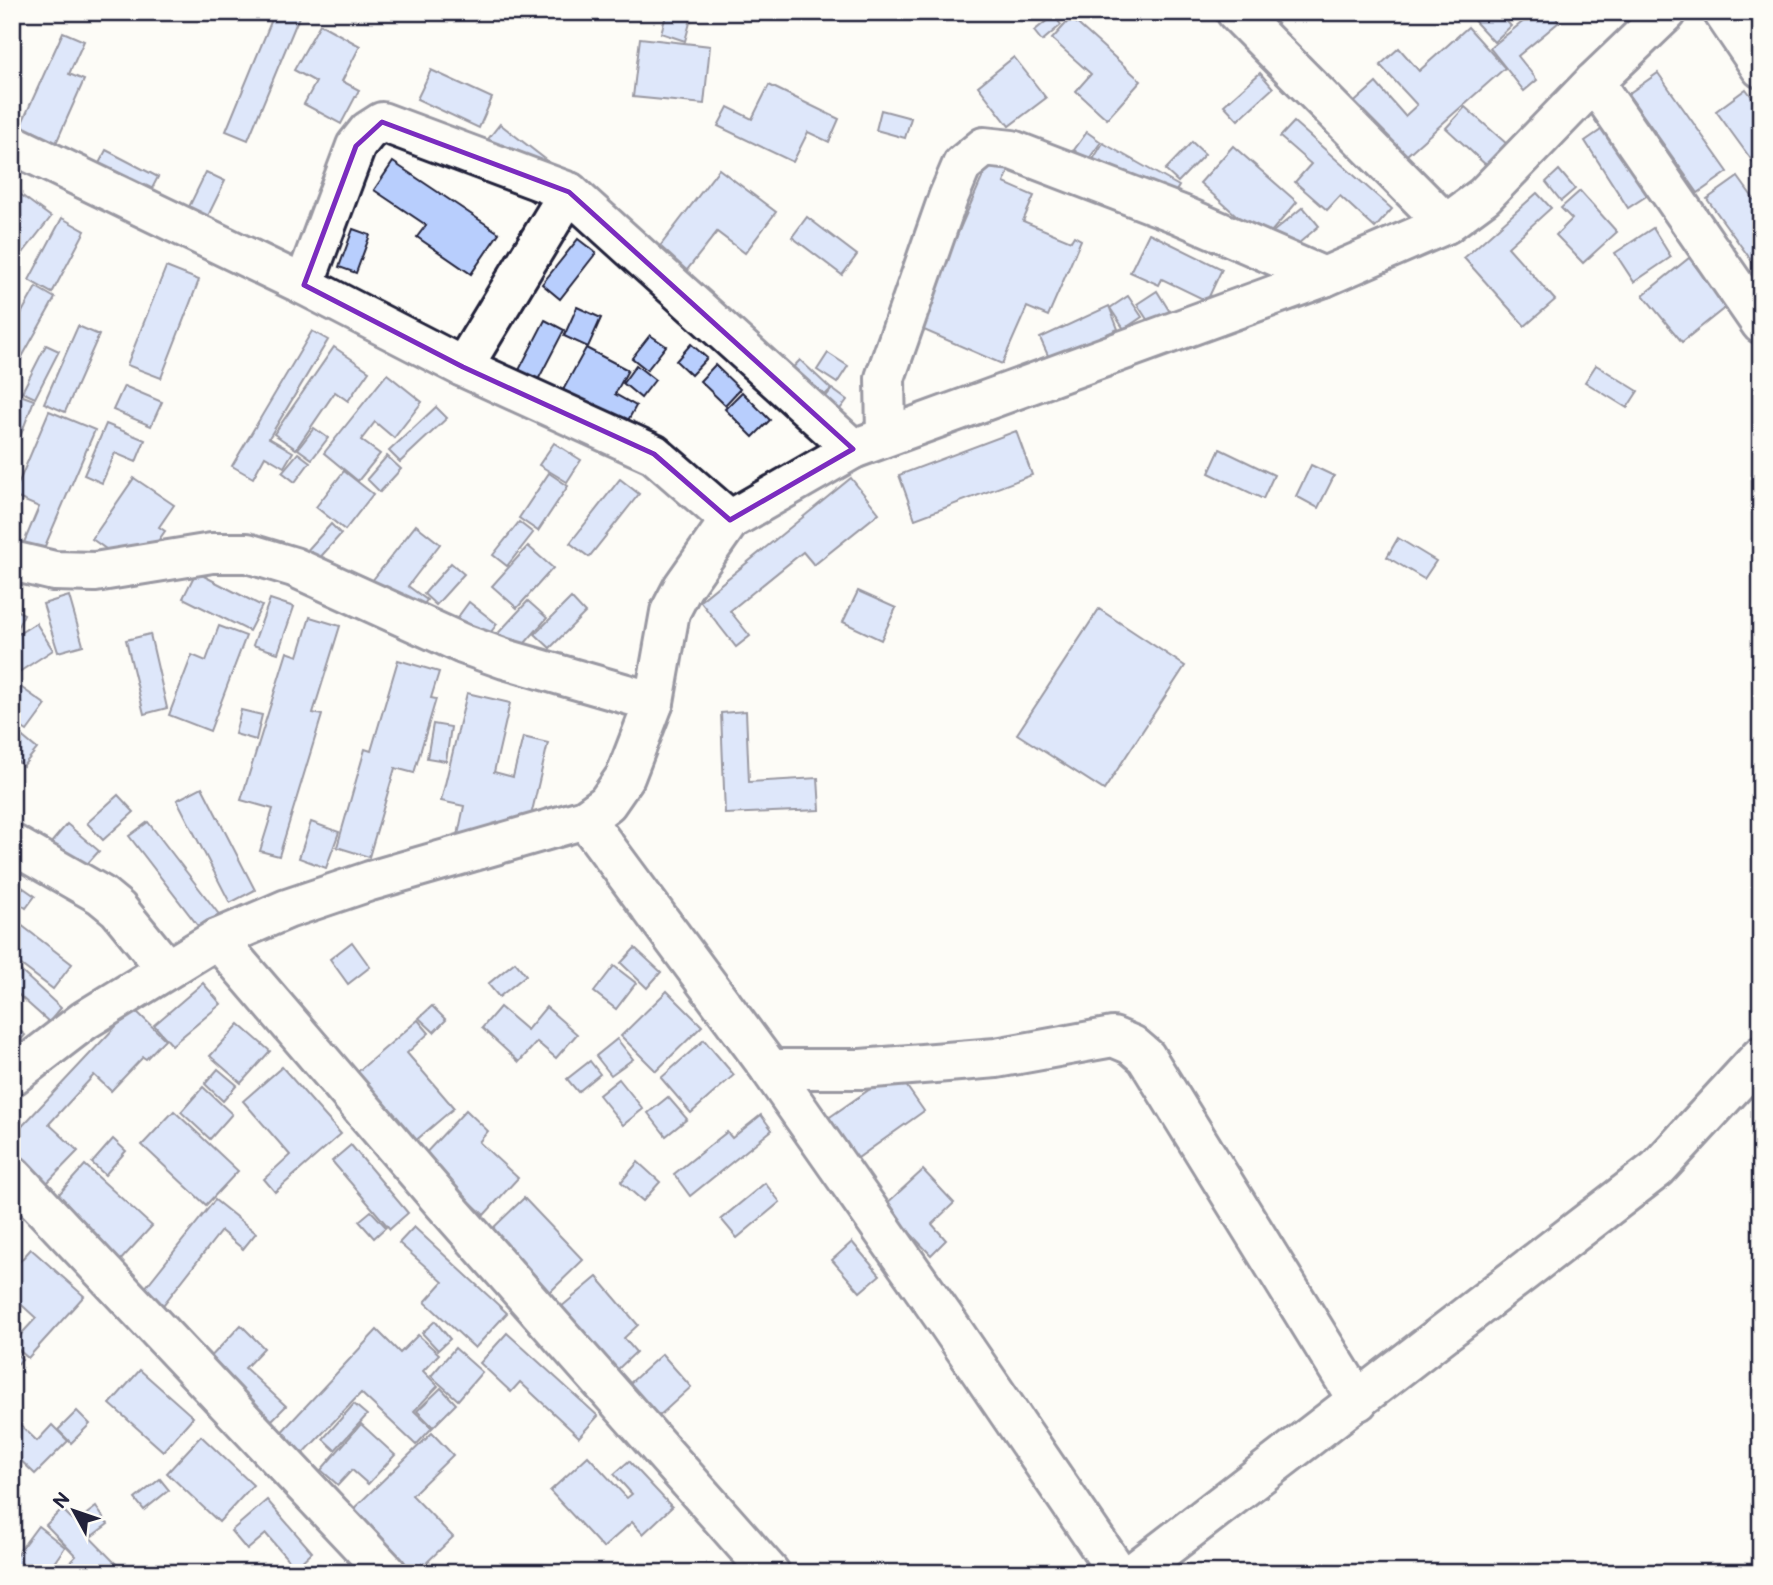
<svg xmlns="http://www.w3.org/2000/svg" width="1773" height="1585" font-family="'Balsamiq Sans',sans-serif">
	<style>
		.building { fill: #b8cefd; stroke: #22223b; stroke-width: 2 }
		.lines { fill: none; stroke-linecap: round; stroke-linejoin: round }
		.minor-casing { stroke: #22223b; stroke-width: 44 }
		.minor { stroke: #fdfcf7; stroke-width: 38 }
		.marked { fill: none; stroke: #7b2cbf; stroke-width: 5; stroke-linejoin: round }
	</style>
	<rect width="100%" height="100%" fill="#fdfcf7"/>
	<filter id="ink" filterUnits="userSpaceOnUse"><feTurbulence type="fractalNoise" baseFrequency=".0143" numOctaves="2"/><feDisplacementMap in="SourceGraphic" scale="14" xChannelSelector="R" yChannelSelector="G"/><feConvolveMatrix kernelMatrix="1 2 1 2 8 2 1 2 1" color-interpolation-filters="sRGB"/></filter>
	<g filter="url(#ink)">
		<g class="building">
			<polygon points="275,12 301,12 248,140 226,131"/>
			<polygon points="667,12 691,19 685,41 661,33"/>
			<polygon points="1466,12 1498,12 1511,26 1494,42"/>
			<polygon points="1535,12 1552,12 1559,22 1518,56 1537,80 1524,91 1490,48"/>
			<polygon points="1054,15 1061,25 1042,41 1034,31"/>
			<polygon points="1071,18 1141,81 1107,119 1076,91 1091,74 1052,39"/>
			<polygon points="320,24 360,46 342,81 359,90 341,124 304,104 316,82 294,70"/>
			<polygon points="1468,27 1505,68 1398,163 1348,108 1376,83 1405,116 1417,105 1380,65 1399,48 1419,71"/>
			<polygon points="63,32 84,41 69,74 84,80 53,150 17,134"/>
			<polygon points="640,38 710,46 704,104 633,97"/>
			<polygon points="1014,57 1046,98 1009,126 978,86"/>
			<polygon points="431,70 492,98 479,128 417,99"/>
			<polygon points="1260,73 1273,88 1238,120 1224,105"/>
			<polygon points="1658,73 1728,172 1698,193 1628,94"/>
			<polygon points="769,85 839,119 829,142 808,132 793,162 718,126 728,107 752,119"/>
			<polygon points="1746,89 1761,109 1761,173 1716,111"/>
			<polygon points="1465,107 1507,144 1487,166 1446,128"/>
			<polygon points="881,110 911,118 905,138 876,130"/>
			<polygon points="1294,122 1392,209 1375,228 1340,196 1327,210 1295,182 1311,164 1280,137"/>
			<polygon points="500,124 558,169 533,202 474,157"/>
			<polygon points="1604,128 1648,195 1628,208 1585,141"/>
			<polygon points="1087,132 1101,142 1088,160 1074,150"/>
			<polygon points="1192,142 1205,154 1178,182 1165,170"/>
			<polygon points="1103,143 1179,186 1168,205 1092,161"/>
			<polygon points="1233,146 1297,202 1264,240 1200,183"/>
			<polygon points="106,150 158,177 146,200 94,173"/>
			<polygon points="992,155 1012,163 1004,183 1034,196 1023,221 1071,241 1074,236 1081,240 1048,316 1027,307 1002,364 917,327"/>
			<polygon points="393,162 499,233 471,274 417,237 426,225 374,190"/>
			<polygon points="719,169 776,212 745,253 717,232 679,280 651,258"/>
			<polygon points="1559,170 1575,189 1561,201 1546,182"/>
			<polygon points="206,172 225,181 206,220 187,211"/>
			<polygon points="1738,177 1761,209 1761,259 1754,264 1707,199"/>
			<polygon points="13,189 51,217 12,267 12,190"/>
			<polygon points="1580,191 1617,232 1583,263 1556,235 1572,219 1561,208"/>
			<polygon points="1537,193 1551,208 1508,247 1555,300 1525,326 1464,258"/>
			<polygon points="1303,207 1319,226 1285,255 1268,236"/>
			<polygon points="807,217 857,255 842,275 792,237"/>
			<polygon points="62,218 85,231 52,293 29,280"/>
			<polygon points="1653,228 1671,257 1634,282 1615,253"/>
			<polygon points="353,229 370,235 356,273 339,267"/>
			<polygon points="1149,233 1222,269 1207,301 1162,279 1159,285 1130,272"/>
			<polygon points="578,239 596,253 560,299 542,284"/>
			<polygon points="1689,258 1727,306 1682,342 1643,295"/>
			<polygon points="166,267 199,280 161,378 127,365"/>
			<polygon points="36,287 55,298 12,375 12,330"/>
			<polygon points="1157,291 1170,312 1150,324 1137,304"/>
			<polygon points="1128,296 1142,317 1124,329 1110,308"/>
			<polygon points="1109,306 1118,329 1050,360 1040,338"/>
			<polygon points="577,307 601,318 588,347 564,336"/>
			<polygon points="545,320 564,330 538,380 519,370"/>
			<polygon points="78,326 99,335 65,412 44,403"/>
			<polygon points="312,331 328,340 269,438 293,452 284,467 265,456 253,478 232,466"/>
			<polygon points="650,335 666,346 647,370 632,358"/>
			<polygon points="691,344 707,358 691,375 676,361"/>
			<polygon points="46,345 59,351 35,398 22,392"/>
			<polygon points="334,347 369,371 348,401 335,392 296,449 274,434"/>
			<polygon points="586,348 628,370 615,394 636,406 626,424 563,390"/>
			<polygon points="828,353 848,366 837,383 817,370"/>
			<polygon points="800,360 831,389 814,406 783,378"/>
			<polygon points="636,365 655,380 641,398 623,383"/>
			<polygon points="715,365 740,389 725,405 700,381"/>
			<polygon points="1596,365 1638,391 1627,408 1585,382"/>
			<polygon points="387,374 422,402 394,438 375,422 361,440 380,454 358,481 324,453"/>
			<polygon points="124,386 162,402 151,426 113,410"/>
			<polygon points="832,389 847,400 831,421 816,409"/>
			<polygon points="12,392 34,400 12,458"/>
			<polygon points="742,392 770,420 753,437 725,409"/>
			<polygon points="436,407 447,418 400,462 389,451"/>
			<polygon points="49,411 95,430 36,567 17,559 39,507 13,496"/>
			<polygon points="106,424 145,440 136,462 115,453 102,483 84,475"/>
			<polygon points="314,428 328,438 312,459 298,449"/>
			<polygon points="1016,431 1032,475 915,519 899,475"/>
			<polygon points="554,443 581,460 567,482 539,465"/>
			<polygon points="1220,449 1274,475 1263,499 1209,473"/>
			<polygon points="298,453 310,462 295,482 282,472"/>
			<polygon points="387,456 401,469 380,492 367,479"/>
			<polygon points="1311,465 1334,476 1318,508 1296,496"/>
			<polygon points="344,471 373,494 345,530 316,507"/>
			<polygon points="549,473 568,486 538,531 519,518"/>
			<polygon points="134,478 174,505 159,527 165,531 137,571 92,539"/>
			<polygon points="851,478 879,513 814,565 803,552 730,611 750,636 736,647 700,601"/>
			<polygon points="620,479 639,494 589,557 570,543"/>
			<polygon points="519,522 533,533 507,566 493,555"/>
			<polygon points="331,524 341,534 316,562 305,553"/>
			<polygon points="416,525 440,544 408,586 427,600 412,620 368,586"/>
			<polygon points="1398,538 1436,561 1424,579 1387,557"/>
			<polygon points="528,546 553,568 517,608 492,586"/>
			<polygon points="451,563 464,574 436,605 424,594"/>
			<polygon points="196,572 262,606 249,631 183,598"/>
			<polygon points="858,591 896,608 881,640 843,622"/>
			<polygon points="69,596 83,645 58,652 43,604"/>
			<polygon points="571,598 585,613 550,648 535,634"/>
			<polygon points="270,599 294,607 278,653 253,645"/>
			<polygon points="528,601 547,618 511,659 491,641"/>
			<polygon points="469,602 497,624 477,650 449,629"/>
			<polygon points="12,608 24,614 13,637 12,637"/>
			<polygon points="1099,609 1185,666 1104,790 1017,734"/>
			<polygon points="310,617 340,626 313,713 322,715 279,856 260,851 273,809 241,800 287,652 298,656"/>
			<polygon points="36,623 53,650 16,674 12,669 12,638"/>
			<polygon points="219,626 246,636 210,731 169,715 192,655 206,661"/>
			<polygon points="150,634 167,708 144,714 126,640"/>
			<polygon points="398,660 439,672 431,698 436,699 414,773 395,768 369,857 337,847 365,749 371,751"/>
			<polygon points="12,681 46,705 27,731 12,721"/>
			<polygon points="467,693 510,703 494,772 513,777 523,737 548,743 523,850 458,835 464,806 441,801"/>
			<polygon points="241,710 262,715 256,740 235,734"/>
			<polygon points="746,711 749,782 818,778 820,810 725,814 721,713"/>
			<polygon points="433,724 451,727 446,761 427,758"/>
			<polygon points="18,733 37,749 23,766 12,757 12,741"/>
			<polygon points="202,787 255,890 230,903 177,800"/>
			<polygon points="118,795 134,812 103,840 87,823"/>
			<polygon points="148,822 221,917 202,931 129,836"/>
			<polygon points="311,822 339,832 326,868 299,858"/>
			<polygon points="67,824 99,851 70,883 40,856"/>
			<polygon points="12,880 35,896 26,908 12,898"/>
			<polygon points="12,918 72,964 53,989 12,958"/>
			<polygon points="352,942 370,967 348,984 330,959"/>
			<polygon points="635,948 661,972 647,988 621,963"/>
			<polygon points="515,962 526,975 499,997 488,984"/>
			<polygon points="12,963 61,1008 49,1022 12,989"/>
			<polygon points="614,966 636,983 616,1009 594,992"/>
			<polygon points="203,983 221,1004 172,1045 154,1025"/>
			<polygon points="667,991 702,1026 656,1071 621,1036"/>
			<polygon points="432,1006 446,1020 434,1032 419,1018"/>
			<polygon points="500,1007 527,1030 546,1007 577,1034 556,1058 537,1042 519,1062 482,1028"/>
			<polygon points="133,1008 165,1039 146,1059 143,1057 111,1091 94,1075 49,1124 78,1151 44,1186 12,1156 12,1137"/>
			<polygon points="418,1020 429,1033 407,1053 454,1108 414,1142 355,1074"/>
			<polygon points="12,1024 25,1035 12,1050"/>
			<polygon points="239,1024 270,1051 241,1083 210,1056"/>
			<polygon points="617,1039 633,1059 611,1075 596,1056"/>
			<polygon points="704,1040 734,1075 691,1113 661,1078"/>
			<polygon points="590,1061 600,1074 578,1092 567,1079"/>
			<polygon points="282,1067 341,1134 275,1192 264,1179 290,1155 243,1101"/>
			<polygon points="218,1069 237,1085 223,1101 205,1084"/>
			<polygon points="896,1071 924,1111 855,1160 827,1119"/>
			<polygon points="619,1079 643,1109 623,1125 599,1095"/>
			<polygon points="203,1087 232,1114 210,1139 181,1112"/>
			<polygon points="668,1097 687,1119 666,1136 648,1113"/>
			<polygon points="466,1110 488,1131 479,1142 518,1178 484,1215 422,1157"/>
			<polygon points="174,1111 238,1171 206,1205 142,1145"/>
			<polygon points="761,1115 772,1130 690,1196 674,1174 727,1132 732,1138"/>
			<polygon points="113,1139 126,1151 105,1175 92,1163"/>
			<polygon points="351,1145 408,1213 390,1229 332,1161"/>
			<polygon points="638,1162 660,1182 643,1201 621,1182"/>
			<polygon points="85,1165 152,1226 118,1263 51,1203"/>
			<polygon points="923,1170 954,1203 932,1224 946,1240 931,1255 884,1206"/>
			<polygon points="765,1183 780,1202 737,1238 721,1219"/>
			<polygon points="524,1198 583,1260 549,1293 490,1231"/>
			<polygon points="215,1200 256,1233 243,1249 221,1231 160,1309 141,1293"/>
			<polygon points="371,1211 386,1227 374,1238 359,1221"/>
			<polygon points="414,1227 507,1313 475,1348 425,1302 443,1282 399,1243"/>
			<polygon points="852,1242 880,1275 860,1292 832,1260"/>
			<polygon points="31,1249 84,1296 28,1358 12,1344 36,1318 12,1296 12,1270"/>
			<polygon points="597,1277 638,1325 624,1338 636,1352 616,1371 561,1307"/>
			<polygon points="435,1321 450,1339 438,1350 422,1333"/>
			<polygon points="241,1325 264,1348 245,1368 286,1406 268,1424 204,1364"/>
			<polygon points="377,1330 400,1353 418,1335 439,1354 423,1371 438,1386 414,1411 432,1428 416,1445 361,1393 298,1459 276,1438"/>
			<polygon points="507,1333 598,1416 579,1437 520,1382 511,1392 480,1363"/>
			<polygon points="455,1348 482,1372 458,1400 431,1376"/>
			<polygon points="12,1350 22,1359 12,1371"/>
			<polygon points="662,1354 691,1387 658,1417 629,1384"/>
			<polygon points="140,1370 193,1417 163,1451 110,1404"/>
			<polygon points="441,1388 456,1404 433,1427 417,1411"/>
			<polygon points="354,1404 367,1415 335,1450 323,1439"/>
			<polygon points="77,1411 90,1424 71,1443 58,1430"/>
			<polygon points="12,1417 37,1441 52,1425 68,1441 35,1474 12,1452"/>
			<polygon points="361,1424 395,1455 368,1484 352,1470 338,1485 321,1470"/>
			<polygon points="432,1433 453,1455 412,1495 453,1537 416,1573 401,1573 346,1516"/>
			<polygon points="201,1436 253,1485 219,1522 167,1473"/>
			<polygon points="588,1456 627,1498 632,1494 614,1474 629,1461 672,1507 643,1534 632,1522 603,1548 550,1491"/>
			<polygon points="160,1479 169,1490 144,1510 135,1499"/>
			<polygon points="267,1500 312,1552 295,1568 266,1534 247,1550 231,1531"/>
			<polygon points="96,1507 108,1524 92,1536 80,1519"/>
			<polygon points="62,1509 125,1573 59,1573 76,1556 46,1525"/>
			<polygon points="38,1526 65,1547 47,1573 12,1573 12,1561"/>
		</g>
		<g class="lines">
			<g class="minor-casing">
				<g id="minor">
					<polyline points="1236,12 1446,224"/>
					<polyline points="1723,12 1761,68"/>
					<polyline points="1594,82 1761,324"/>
					<polyline points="12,144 304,285 463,367 654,454 730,520"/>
					<polyline points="304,285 356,146 368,131 382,122 569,192 853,449"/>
					<polyline points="463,367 569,192"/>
					<polyline points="886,435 885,378 948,198 962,165 984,147 1012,150 1179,214 1324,277"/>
					<polyline points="12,561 54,571 95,572 212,553 247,553 294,567 463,644 505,659 654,702"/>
					<polyline points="585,819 770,1069 947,1322 1118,1573"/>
					<polyline points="12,844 101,895 118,909 166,968"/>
					<polyline points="217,939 439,1198 770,1573"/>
					<polyline points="770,1069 861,1069 996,1058 1113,1037 1132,1045 1146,1057 1358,1401"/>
					<polyline points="12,1076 85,1020 217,939 287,909 370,881 585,819 607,803 625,777 654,702 670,612 683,587 730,520 853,449 1324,277 1446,224 1484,196 1594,82 1667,12"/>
					<polyline points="12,1175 387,1573"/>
					<polyline points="1133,1573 1657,1169 1761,1056"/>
				</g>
			</g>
			<use href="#minor" class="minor"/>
		</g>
	</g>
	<path d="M0 0H1773V1585H0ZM 382,122 L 569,192 L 853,449 L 730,520 L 654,454 L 463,367 L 304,285 L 356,146 Z" fill="#fdfcf7" fill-opacity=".55" fill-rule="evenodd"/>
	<path class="marked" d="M 382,122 L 569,192 L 853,449 L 730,520 L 654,454 L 463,367 L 304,285 L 356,146 Z"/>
	<rect width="1773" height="1585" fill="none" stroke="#fdfcf7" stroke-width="42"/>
	<rect x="21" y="21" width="1731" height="1543" fill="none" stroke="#22223b" stroke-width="2.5" filter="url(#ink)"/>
	<g transform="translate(74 1511) rotate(310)" stroke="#fdfcf7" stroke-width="5" paint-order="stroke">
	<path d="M0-5L12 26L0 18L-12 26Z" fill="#22223b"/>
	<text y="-10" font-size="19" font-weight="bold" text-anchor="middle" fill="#22223b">N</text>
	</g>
</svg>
